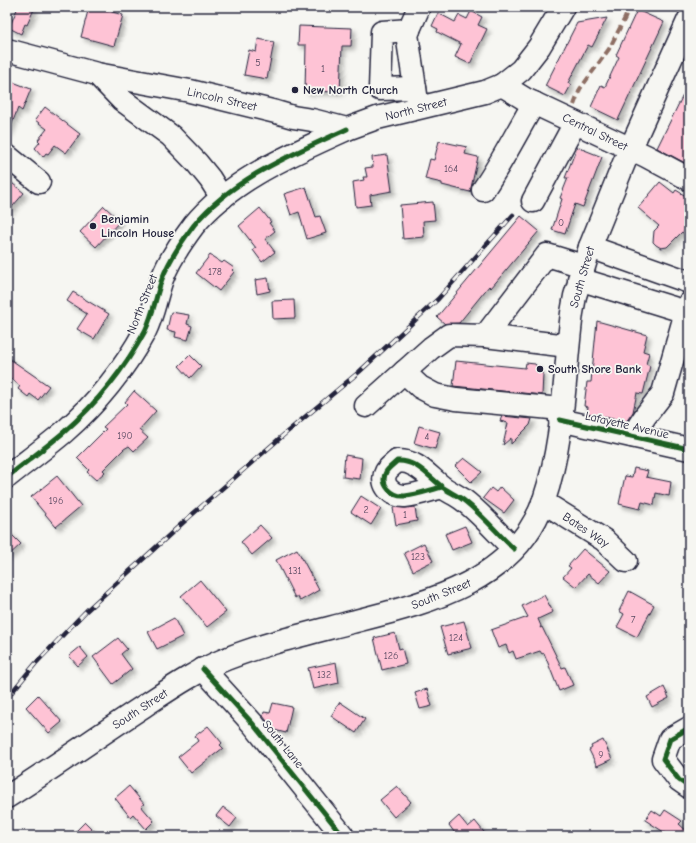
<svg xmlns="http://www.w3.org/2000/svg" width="696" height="843" font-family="'Comic Neue',sans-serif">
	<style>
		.building { fill: #fec3d5; stroke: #22223b; filter: url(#shadow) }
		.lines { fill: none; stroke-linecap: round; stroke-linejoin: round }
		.minor-casing { stroke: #22223b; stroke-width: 25 }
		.major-casing { stroke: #22223b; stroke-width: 25 }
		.minor { stroke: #f6f6f2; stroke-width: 22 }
		.major { stroke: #f6f6f2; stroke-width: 22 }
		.rail-casing { stroke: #22223b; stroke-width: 4.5 }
		.rail { stroke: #f6f6f2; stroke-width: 3; stroke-dasharray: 9; stroke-linecap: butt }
		.quiet { stroke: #8d6e63; stroke-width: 4; stroke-dasharray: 8 4; stroke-linecap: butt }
		.cycleway-casing { stroke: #f6f6f2; stroke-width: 8 }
		.cycleway { stroke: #1b5e20; stroke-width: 5 }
		.poi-dot { fill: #22223b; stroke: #f6f6f2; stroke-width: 1.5 }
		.labels { text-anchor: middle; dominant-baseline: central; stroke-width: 3.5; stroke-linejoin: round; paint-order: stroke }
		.number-label { font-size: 10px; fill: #594a62 }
		.poi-label { font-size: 12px; font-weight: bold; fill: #22223b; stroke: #f6f6f2; text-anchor: start }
		.street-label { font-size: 12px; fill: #22223b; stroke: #f6f6f2 }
	</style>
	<defs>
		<filter id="shadow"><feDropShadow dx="3.5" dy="3.5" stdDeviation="2" flood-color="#0004"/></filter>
	</defs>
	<rect width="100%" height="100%" fill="#f6f6f2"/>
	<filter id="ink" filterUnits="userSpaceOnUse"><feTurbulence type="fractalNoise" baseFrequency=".025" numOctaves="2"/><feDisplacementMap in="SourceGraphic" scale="8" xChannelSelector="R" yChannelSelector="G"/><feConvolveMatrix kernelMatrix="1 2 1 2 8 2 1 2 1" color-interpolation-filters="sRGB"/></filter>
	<g filter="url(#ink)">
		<g class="building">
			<polygon points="18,7 35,7 27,25 25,24 21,34 9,28"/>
			<polygon points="89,7 94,7 123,15 114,46 81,37"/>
			<polygon points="637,10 664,22 618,120 591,107 601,85 605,87 619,57 616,55"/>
			<polygon points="471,11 482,17 478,25 487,29 470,64 455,57 461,44 437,32 438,29 432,26 438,13 455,22 459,15 467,19"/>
			<polygon points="607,18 592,47 588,45 568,83 571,85 565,96 545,86 577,23"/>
			<polygon points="299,26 352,28 351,46 342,46 340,92 305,91 306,45 298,45"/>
			<polygon points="258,39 274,42 267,79 244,75 249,50 256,52"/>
			<polygon points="13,82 31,89 22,111 18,108 8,134 7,83 12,85"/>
			<polygon points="689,83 689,165 657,148"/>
			<polygon points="45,107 80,134 66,153 55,145 48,154 46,153 43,157 35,148 40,142 38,140 47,129 35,120"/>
			<polygon points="439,141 467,147 465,154 478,157 470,192 442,185 442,183 425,179 430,159 434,160"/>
			<polygon points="577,147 602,157 583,207 575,204 565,234 552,230 562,199 560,198 568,178 565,178"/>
			<polygon points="387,155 392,191 370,195 371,205 356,207 353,182 364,180 363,177 367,177 365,168 373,167 372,157"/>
			<polygon points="7,179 24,193 7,213"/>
			<polygon points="660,182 674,193 676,190 689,198 689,226 685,234 682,232 667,247 661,248 656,245 653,242 654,231 659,226 638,208"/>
			<polygon points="306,187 316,217 320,216 326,233 307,239 299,212 291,215 284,194"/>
			<polygon points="433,202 435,220 423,221 424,237 403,239 400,205"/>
			<polygon points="104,206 120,221 96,247 80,232"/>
			<polygon points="260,208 271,222 269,223 275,231 265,239 275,252 262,262 253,250 256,248 239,226"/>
			<polygon points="521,216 539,231 491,288 489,286 459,323 445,324 437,317"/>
			<polygon points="210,255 222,263 224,261 234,268 232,270 234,272 219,291 196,273"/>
			<polygon points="268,278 270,291 257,294 255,280"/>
			<polygon points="73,292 109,314 94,339 77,329 87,314 67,301"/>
			<polygon points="294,300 295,318 273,319 272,301"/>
			<polygon points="171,312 189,315 187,324 192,326 188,340 175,337 176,332 167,330"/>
			<polygon points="597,321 647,335 643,351 649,353 646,364 650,366 643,394 637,393 633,412 626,422 587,413 588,407 584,406 587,382 591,382"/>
			<polygon points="190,355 201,366 190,378 179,366"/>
			<polygon points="7,357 49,386 38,400 30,394 28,397 18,389 20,386 7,375"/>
			<polygon points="456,361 525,368 526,363 535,364 543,374 542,395 453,386"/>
			<polygon points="134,391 156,411 139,430 148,438 134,451 129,446 124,449 103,470 105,472 96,480 87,472 89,470 77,458 106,429 103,427 127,404 125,402"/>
			<polygon points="502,416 532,419 530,425 511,444 511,438 503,445 508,423 500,421"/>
			<polygon points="419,426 440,432 435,449 414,443"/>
			<polygon points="345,455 362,458 360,479 343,477"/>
			<polygon points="464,458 482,472 471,482 455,466"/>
			<polygon points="634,468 648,471 646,477 671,482 669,496 656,493 654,505 642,502 640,509 619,504 625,476 632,477"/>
			<polygon points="57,476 81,506 56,527 31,497"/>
			<polygon points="500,487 514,500 504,513 483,498 491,488 496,492"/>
			<polygon points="361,496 381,509 371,525 351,512"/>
			<polygon points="395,507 405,508 415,507 417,521 396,525 393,508"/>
			<polygon points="260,525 272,538 252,555 241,542"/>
			<polygon points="465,526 472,542 452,550 445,534"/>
			<polygon points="7,530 21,544 7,557"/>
			<polygon points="424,543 433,561 413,571 404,553"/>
			<polygon points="297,549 319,590 300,601 298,596 295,598 276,560"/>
			<polygon points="583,549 610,571 599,583 588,574 576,587 563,577 571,568 568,566"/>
			<polygon points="200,580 226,612 207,627 181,596"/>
			<polygon points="629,591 654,605 637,637 617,627 624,614 619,611"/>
			<polygon points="544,595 553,612 538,619 541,626 540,628 542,627 562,668 565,667 573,685 559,691 544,653 542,654 540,651 516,659 513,651 509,653 506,645 498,648 491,630 528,617 522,606"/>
			<polygon points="174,618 183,636 157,649 148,632"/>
			<polygon points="464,621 472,648 448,654 440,627"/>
			<polygon points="395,633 399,649 402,648 406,664 382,670 374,638"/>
			<polygon points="118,638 127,649 121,654 132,669 113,684 93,657"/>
			<polygon points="80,647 88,657 78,666 69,656"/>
			<polygon points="336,662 339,683 313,689 308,668"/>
			<polygon points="664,687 669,698 652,707 647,697"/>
			<polygon points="427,689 432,706 420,709 415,693"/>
			<polygon points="38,695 62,722 49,733 26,707"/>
			<polygon points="340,702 365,719 356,733 331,716"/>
			<polygon points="273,703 292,707 286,733 274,730 263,716 264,712 270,713"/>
			<polygon points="208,726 222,743 220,745 223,748 191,773 178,757 198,741 195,736"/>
			<polygon points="603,740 612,759 597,766 589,750 592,748 591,746"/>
			<polygon points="129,786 144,804 141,806 154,821 146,829 133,814 130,817 115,798"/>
			<polygon points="397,786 411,802 394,817 380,800"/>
			<polygon points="223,807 237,818 230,827 216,816"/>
			<polygon points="652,810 661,816 665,810 682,821 679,824 689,833 689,836 670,836 645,820"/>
			<polygon points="459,816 468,827 475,821 487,836 457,836 449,825"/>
			<polygon points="85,822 99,836 71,836"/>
		</g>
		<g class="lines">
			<g class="minor-casing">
				<g id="minor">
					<polyline points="409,30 382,32 380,89 415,88"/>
					<polyline points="97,74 122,100 171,136 197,163 210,179 222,198"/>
					<polyline points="417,101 407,34 419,7"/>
					<polyline points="7,156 39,182"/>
					<path d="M 483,190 C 502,162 517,132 534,103"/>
					<polyline points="533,201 575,123"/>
					<polyline points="590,247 689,282"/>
					<polyline points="579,279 686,312 689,304"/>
					<polyline points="568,346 485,336 547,255 583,266"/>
					<polyline points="404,372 420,387 435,395 456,399 561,409"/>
					<polyline points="366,406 431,348 449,335 485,336"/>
					<polyline points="560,420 689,449"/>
					<polyline points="632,436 646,415 663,393 686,312"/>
					<path d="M 7,477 C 26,462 45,448 64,432 C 96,404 125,368 145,331 C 153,315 156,296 162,279 C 169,260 182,241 194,225 C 233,178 293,154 347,129"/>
					<path d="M 442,487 C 430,490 417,495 405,496 C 393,497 379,485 386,472 C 388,468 393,465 397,461 C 416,460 427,475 441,486 C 447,491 455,494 462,499 C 481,513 497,533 514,549"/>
					<polyline points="543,502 604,540 626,561"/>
					<polyline points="203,669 253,724 343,836"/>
					<polyline points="689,728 670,739 663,759 679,780 689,787"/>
				</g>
			</g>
			<g class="major-casing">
				<g id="major">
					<polyline points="7,50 97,74 190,91 276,112 293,117 312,120 347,129 377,118 485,92 502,85 521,70 539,47 563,7"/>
					<polyline points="502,85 525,99 646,156 689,179"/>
					<path d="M 7,797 C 53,768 98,736 144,706 C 170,689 196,671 226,659 C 266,643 310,633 352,622 C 426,603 516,582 544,500 C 564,441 564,375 572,313 L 575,296 L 590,247 L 624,163 L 689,19"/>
				</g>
			</g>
			<use href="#minor" class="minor"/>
			<use href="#major" class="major"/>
			<g class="rail-casing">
				<polyline id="rail" points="7,698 36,663 86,611 187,519 287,432 359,372 438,299 513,215"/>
			</g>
			<use href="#rail" class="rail"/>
			<polyline class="quiet" points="574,105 580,89 609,49 625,18 629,7"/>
			<g class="cycleway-casing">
				<g id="cycleway">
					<polyline points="560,420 689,449"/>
					<path d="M 7,477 C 26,462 45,448 64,432 C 96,404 125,368 145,331 C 153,315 156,296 162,279 C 169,260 182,241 194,225 C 233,178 293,154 347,129"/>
					<path d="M 442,487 C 430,490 417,495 405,496 C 393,497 379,485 386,472 C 388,468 393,465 397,461 C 416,460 427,475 441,486 C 447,491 455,494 462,499 C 481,513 497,533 514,549"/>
					<polyline points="203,669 253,724 343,836"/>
					<polyline points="689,728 670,739 663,759 679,780 689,787"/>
				</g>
			</g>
			<use href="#cycleway" class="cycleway"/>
		</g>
	</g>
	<g class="poi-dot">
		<circle cx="295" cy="90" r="4"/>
		<circle cx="93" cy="226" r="4"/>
		<circle cx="540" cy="369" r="4"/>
	</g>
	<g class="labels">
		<g class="number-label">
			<text x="258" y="63">5</text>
			<text x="323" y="69">1</text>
			<text x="451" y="169">164</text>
			<text x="561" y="223">0</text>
			<text x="215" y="272">178</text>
			<text x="125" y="436">190</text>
			<text x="427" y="437">4</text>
			<text x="56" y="501">196</text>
			<text x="366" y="510">2</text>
			<text x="405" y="515">1</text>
			<text x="418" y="557">123</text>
			<text x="295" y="571">131</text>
			<text x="633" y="620">7</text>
			<text x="456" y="638">124</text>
			<text x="391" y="656">126</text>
			<text x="324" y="675">132</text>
			<text x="601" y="755">9</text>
		</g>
		<g class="poi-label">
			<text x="303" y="90">New North Church</text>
			<text x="101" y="219">Benjamin<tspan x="101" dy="14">Lincoln House</tspan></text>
			<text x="548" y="369">South Shore Bank</text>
		</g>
		<g class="street-label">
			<text transform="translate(222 99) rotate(13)">Lincoln Street</text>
			<text transform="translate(416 109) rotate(-14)">North Street</text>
			<text transform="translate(595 132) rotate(26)">Central Street</text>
			<text transform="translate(582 277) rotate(-74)">South Street</text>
			<text transform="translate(142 304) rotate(-68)">North Street</text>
			<text transform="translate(627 425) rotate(13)">Lafayette Avenue</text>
			<text transform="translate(586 530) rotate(34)">Bates Way</text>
			<text transform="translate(441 594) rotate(-22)">South Street</text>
			<text transform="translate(140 709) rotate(-33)">South Street</text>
			<text transform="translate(283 744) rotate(51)">South Lane</text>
		</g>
	</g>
	<rect width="696" height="843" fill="none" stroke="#f6f6f2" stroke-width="24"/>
	<rect x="12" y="12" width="672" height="819" fill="none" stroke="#22223b" stroke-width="1.5" filter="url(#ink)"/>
</svg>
